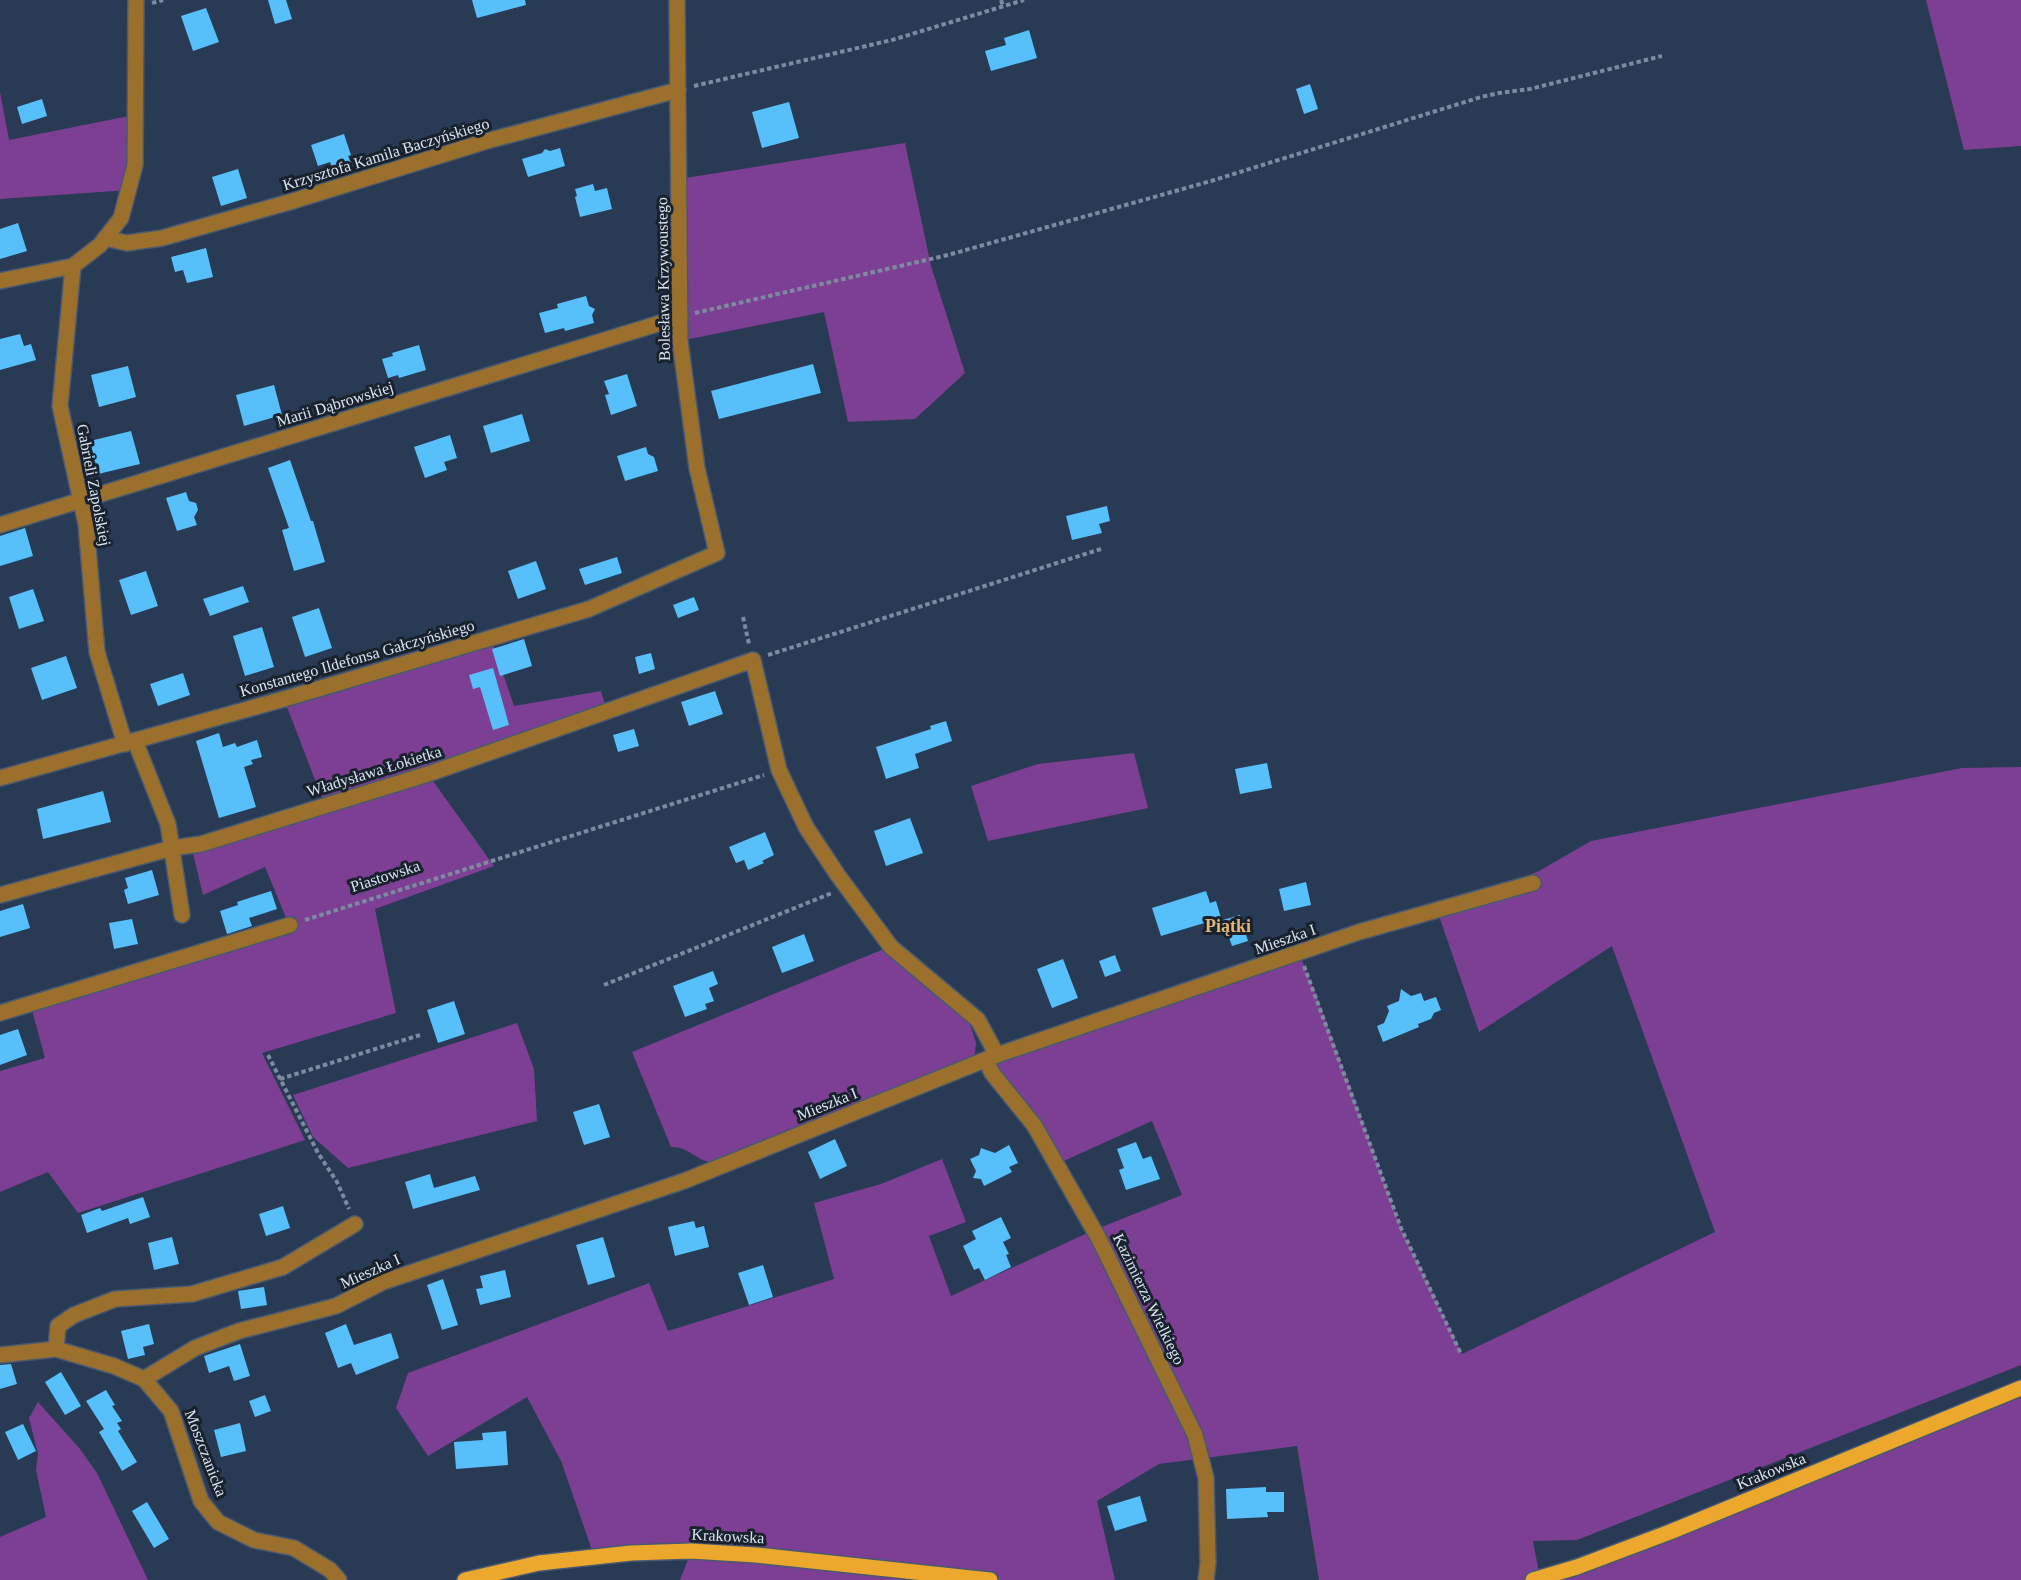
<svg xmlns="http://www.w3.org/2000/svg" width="2021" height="1580" font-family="Georgia,serif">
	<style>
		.green { fill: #7d3f93 }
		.building { fill: #57c0fb }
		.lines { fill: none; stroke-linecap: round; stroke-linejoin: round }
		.minor-casing { stroke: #485971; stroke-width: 18 }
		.major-casing { stroke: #485971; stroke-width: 18 }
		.path { stroke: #7c8ba0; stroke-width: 4; stroke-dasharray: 4.5 3; stroke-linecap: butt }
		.minor { stroke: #9a702c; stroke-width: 15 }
		.major { stroke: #eca72d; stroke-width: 15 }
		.labels { text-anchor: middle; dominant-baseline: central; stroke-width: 6; stroke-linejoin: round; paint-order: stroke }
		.street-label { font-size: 16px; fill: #d9e5f5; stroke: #19212d }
		.neighbourhood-label { font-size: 18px; font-weight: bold; fill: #e3b673; stroke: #19212d }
	</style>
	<rect width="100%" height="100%" fill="#283a54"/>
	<g class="green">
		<polygon points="1926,0 2021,0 2021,146 1964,150"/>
		<polygon points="0,92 9,140 134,115 129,190 0,199"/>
		<polygon points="905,143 931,266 965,373 915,419 848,422 824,312 680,341 679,179"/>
		<polygon points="491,638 514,706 601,691 607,711 428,774 494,866 375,909 396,1013 262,1053 305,1140 78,1213 48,1172 0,1192 0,1071 45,1058 30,1003 289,925 265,867 203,895 191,845 325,806 284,699"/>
		<polygon points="1134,753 1148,808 988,841 971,786 1038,764"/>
		<polygon points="2021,767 2021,1365 1577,1540 1533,1541 1540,1578 2021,1388 2021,1580 1319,1580 1297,1446 1159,1464 1097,1501 1115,1580 680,1580 691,1552 594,1556 561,1461 527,1397 428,1456 396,1408 408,1373 649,1283 668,1331 834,1279 814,1203 881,1184 942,1159 966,1222 929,1236 951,1296 1094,1230 1182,1195 1152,1121 1057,1164 992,1073 997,1055 1299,953 1317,997 1401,1228 1462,1354 1715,1232 1612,946 1479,1032 1437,910 1539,871 1591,841 1962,768"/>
		<path d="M 884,949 L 962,1011 L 971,1027 L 976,1043 L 975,1054 L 968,1061 L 712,1162 C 695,1161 691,1147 671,1147 L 632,1052 Z"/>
		<polygon points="517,1023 534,1069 537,1121 348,1168 313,1137 293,1095"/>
		<polygon points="38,1402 80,1449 97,1473 148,1580 0,1580 0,1537 46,1517 36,1470 38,1454 29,1418"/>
	</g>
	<g class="building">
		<polygon points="268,0 286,0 292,19 275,24"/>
		<polygon points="472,0 525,0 526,5 477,18"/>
		<polygon points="206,8 219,42 193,51 181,16"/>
		<polygon points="1029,30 1037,58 991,71 985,51 1006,45 1004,38"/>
		<polygon points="1310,84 1318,109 1304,114 1296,89"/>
		<polygon points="42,99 47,116 22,124 17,107"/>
		<polygon points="789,102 799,138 762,148 752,112"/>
		<polygon points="344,134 351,155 348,156 351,163 333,169 330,162 318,166 311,145"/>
		<polygon points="560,148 565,166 528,177 522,159 542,153 545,149 550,151"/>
		<polygon points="238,169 247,198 221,206 212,177"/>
		<polygon points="593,184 595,191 607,188 612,209 580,217 575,197 577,196 575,189"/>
		<polygon points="18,223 27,251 0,259 0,229"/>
		<polygon points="206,248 213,277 187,283 183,270 175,272 171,257"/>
		<polygon points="586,296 589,306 595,309 592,315 594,323 565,331 564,328 545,333 539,313 558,308 557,304"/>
		<polygon points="20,334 24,346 31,344 36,360 0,370 0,339"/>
		<polygon points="419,345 426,370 399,378 398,375 388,378 382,359 393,356 392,353"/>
		<polygon points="813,364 821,393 719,419 711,391"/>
		<polygon points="128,366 136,397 99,407 91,375"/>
		<polygon points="627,374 637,406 611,415 605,395 609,394 604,381"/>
		<polygon points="274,385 282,415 244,426 236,395"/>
		<polygon points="522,414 530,441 491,453 483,426"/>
		<polygon points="131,431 140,464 98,474 90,441"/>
		<polygon points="450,435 457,458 444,462 447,470 425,478 414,447"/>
		<polygon points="646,447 648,454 654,457 658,471 625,481 617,456"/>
		<polygon points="290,460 311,521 313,521 325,562 294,571 282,530 289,528 268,468"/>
		<polygon points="186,492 189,501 196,503 198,510 194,517 197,525 177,531 166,498"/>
		<polygon points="1107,506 1110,521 1099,524 1102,533 1072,540 1066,516"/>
		<polygon points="25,528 33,556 0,566 0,536"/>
		<polygon points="617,557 622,573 585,585 579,569"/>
		<polygon points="536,561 546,589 518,599 508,571"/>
		<polygon points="146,571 158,606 131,615 119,580"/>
		<polygon points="243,586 249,602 210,616 203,599"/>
		<polygon points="33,589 44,621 19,629 9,597"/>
		<polygon points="694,597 699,610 678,618 673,605"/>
		<polygon points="319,608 332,648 305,657 292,617"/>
		<polygon points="262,627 274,667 245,676 233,636"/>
		<polygon points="524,639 532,666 500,676 492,649"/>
		<polygon points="651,653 655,669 639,674 635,657"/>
		<polygon points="66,656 77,688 42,700 31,668"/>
		<polygon points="493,668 509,725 493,730 480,687 473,689 469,675"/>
		<polygon points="183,673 190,695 158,706 150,684"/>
		<polygon points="715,691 723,714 689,726 681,702"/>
		<polygon points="946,721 952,741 915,754 919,768 886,779 876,747 931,729 930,726"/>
		<polygon points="634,729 639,746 618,752 613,735"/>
		<polygon points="219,733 223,747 235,743 237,747 257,740 262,757 251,760 253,764 244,767 256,807 219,818 196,741"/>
		<polygon points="1267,763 1272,788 1240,794 1235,769"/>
		<polygon points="103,791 111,822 43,839 37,809"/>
		<polygon points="910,818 923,853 886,866 874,831"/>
		<polygon points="765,832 774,855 762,861 764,863 748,870 744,860 736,863 729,847"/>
		<polygon points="152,870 159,895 128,904 124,890 128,888 125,878"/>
		<polygon points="1306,882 1311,905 1284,911 1279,889"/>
		<polygon points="271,891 277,909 249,918 252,926 227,934 220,911 238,905 237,902"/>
		<polygon points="1206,891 1210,903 1216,901 1221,918 1161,936 1152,908"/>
		<polygon points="23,904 30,928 0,937 0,911"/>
		<polygon points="1240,915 1248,941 1232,946 1223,920"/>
		<polygon points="132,919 138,944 114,949 109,923"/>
		<polygon points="804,934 814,961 782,973 772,947"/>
		<polygon points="1115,955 1121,971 1105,977 1099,961"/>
		<polygon points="1063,959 1078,998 1052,1008 1037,969"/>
		<polygon points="713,971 718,984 709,988 714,1001 705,1004 707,1009 685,1017 673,986"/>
		<polygon points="1401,989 1411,996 1421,993 1424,1001 1436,997 1441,1010 1434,1013 1431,1019 1418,1024 1419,1027 1383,1042 1377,1026 1384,1023 1389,1011 1387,1006 1399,1001"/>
		<polygon points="454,1001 465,1034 438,1043 427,1010"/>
		<polygon points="18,1029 27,1055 0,1065 0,1035"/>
		<polygon points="599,1104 610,1137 584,1145 573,1112"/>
		<polygon points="835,1139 847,1166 820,1179 808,1152"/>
		<polygon points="1136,1142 1143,1159 1151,1156 1160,1179 1126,1190 1119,1170 1124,1168 1117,1149"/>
		<polygon points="1009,1145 1018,1163 1009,1167 1012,1172 984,1186 981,1179 973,1178 976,1171 970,1159 979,1155 981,1148 995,1153"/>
		<polygon points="430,1174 434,1188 475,1176 480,1190 413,1209 405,1182"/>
		<polygon points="143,1197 150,1217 130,1224 128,1218 87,1233 81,1215 100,1208 102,1211"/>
		<polygon points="283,1206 290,1228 266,1236 259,1214"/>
		<polygon points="1001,1217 1011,1238 1003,1242 1009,1254 1006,1255 1011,1267 985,1280 979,1268 974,1270 963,1246 976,1239 972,1231"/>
		<polygon points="694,1221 696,1228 704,1226 709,1247 675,1256 668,1227"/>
		<polygon points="172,1237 179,1264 154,1270 148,1243"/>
		<polygon points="603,1237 615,1277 588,1285 576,1245"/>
		<polygon points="763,1265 773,1297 749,1305 738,1273"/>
		<polygon points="505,1270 511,1297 480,1305 476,1289 483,1288 480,1276"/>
		<polygon points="443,1279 458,1325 442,1330 427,1285"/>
		<polygon points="264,1287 267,1305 241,1309 238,1291"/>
		<polygon points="149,1324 154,1344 143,1347 145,1355 128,1359 121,1331"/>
		<polygon points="346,1324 354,1345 391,1333 399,1358 356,1375 351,1363 338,1368 325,1333"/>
		<polygon points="240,1344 250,1376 234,1381 229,1366 209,1373 204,1356"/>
		<polygon points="11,1364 17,1384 0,1389 0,1365"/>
		<polygon points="61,1372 81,1406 65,1415 45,1382"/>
		<polygon points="106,1390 115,1405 112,1406 122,1421 117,1423 121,1429 118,1431 137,1462 122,1471 99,1432 104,1429 86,1401"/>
		<polygon points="265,1395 271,1411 255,1417 249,1401"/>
		<polygon points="240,1423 246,1451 221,1457 214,1430"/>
		<polygon points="23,1424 36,1451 18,1460 5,1432"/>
		<polygon points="506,1431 508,1465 456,1469 454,1442 483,1440 482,1433"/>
		<polygon points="1266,1487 1266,1492 1284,1492 1284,1512 1267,1512 1268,1517 1227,1519 1226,1489"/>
		<polygon points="1140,1496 1147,1521 1115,1531 1107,1506"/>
		<polygon points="147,1502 169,1539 154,1548 132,1511"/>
	</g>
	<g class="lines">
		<g class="minor-casing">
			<g id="minor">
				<polyline points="105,238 127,243 162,238 293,201 487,141 678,90"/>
				<polyline points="73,266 60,406 86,524 97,652 125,744"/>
				<polyline points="0,281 73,266 100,245 121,218 135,165 136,0"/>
				<polyline points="0,525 680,317"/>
				<polyline points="135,741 168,824 182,915"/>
				<polyline points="0,778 284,699 589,609 717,553 697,468 680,341 677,0"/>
				<polyline points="0,895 172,848 201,844 428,774 753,660 779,770 806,827 837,874 891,947 978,1020 997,1055"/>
				<polyline points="0,1013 290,925"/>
				<polyline points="986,1060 992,1073 1034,1125 1099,1239 1195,1435 1206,1478 1208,1563 1206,1580"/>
				<polyline points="56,1349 58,1326 74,1315 115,1299 192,1294 283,1267 355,1224"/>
				<polyline points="0,1355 56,1349 114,1366 144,1379 171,1411 201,1501 218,1522 254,1540 294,1548 330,1570 339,1580"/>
				<polyline points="144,1379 195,1348 239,1331 336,1306 383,1282 684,1181 997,1055 1359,932 1533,883"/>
			</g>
		</g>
		<g class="major-casing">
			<g id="major">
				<polyline points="465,1580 539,1563 631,1553 691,1551 756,1555 990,1580"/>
				<polyline points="1533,1580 1577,1567 1670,1532 2021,1388"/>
			</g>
		</g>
		<g class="path">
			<polyline points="1001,0 1003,6"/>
			<polyline points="152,3 163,0"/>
			<polyline points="694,86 892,40 1024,0"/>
			<polyline points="695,313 948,255 1211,181 1481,97 1499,93 1530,89 1662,56"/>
			<polyline points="743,617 749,644"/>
			<polyline points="768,655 1101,549"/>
			<polyline points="305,920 764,775"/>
			<polyline points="1304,966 1401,1228 1461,1354"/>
			<polyline points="604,985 832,893"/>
			<polyline points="268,1055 318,1153 337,1182 349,1209"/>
			<polyline points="280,1079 420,1035"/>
		</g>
		<use href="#minor" class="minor"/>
		<use href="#major" class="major"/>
	</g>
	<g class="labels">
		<g class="street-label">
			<text transform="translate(386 154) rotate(-17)">Krzysztofa Kamila Baczyńskiego</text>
			<text transform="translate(663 279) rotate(-91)">Bolesława Krzywoustego</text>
			<text transform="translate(335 404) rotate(-17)">Marii Dąbrowskiej</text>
			<text transform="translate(94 485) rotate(79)">Gabrieli Zapolskiej</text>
			<text transform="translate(357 658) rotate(-16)">Konstantego Ildefonsa Gałczyńskiego</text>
			<text transform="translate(374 771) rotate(-17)">Władysława Łokietka</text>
			<text transform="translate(385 876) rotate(-18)">Piastowska</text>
			<text transform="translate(1285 939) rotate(-19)">Mieszka I</text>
			<text transform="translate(827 1104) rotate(-22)">Mieszka I</text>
			<text transform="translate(370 1271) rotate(-24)">Mieszka I</text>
			<text transform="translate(1149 1299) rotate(64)">Kazimierza Wielkiego</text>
			<text transform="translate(206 1453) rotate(69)">Moszczanicka</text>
			<text transform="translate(1771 1471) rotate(-22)">Krakowska</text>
			<text transform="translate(728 1536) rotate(3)">Krakowska</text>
		</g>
		<g class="neighbourhood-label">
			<text x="1228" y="926">Piątki</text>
		</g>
	</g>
</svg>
